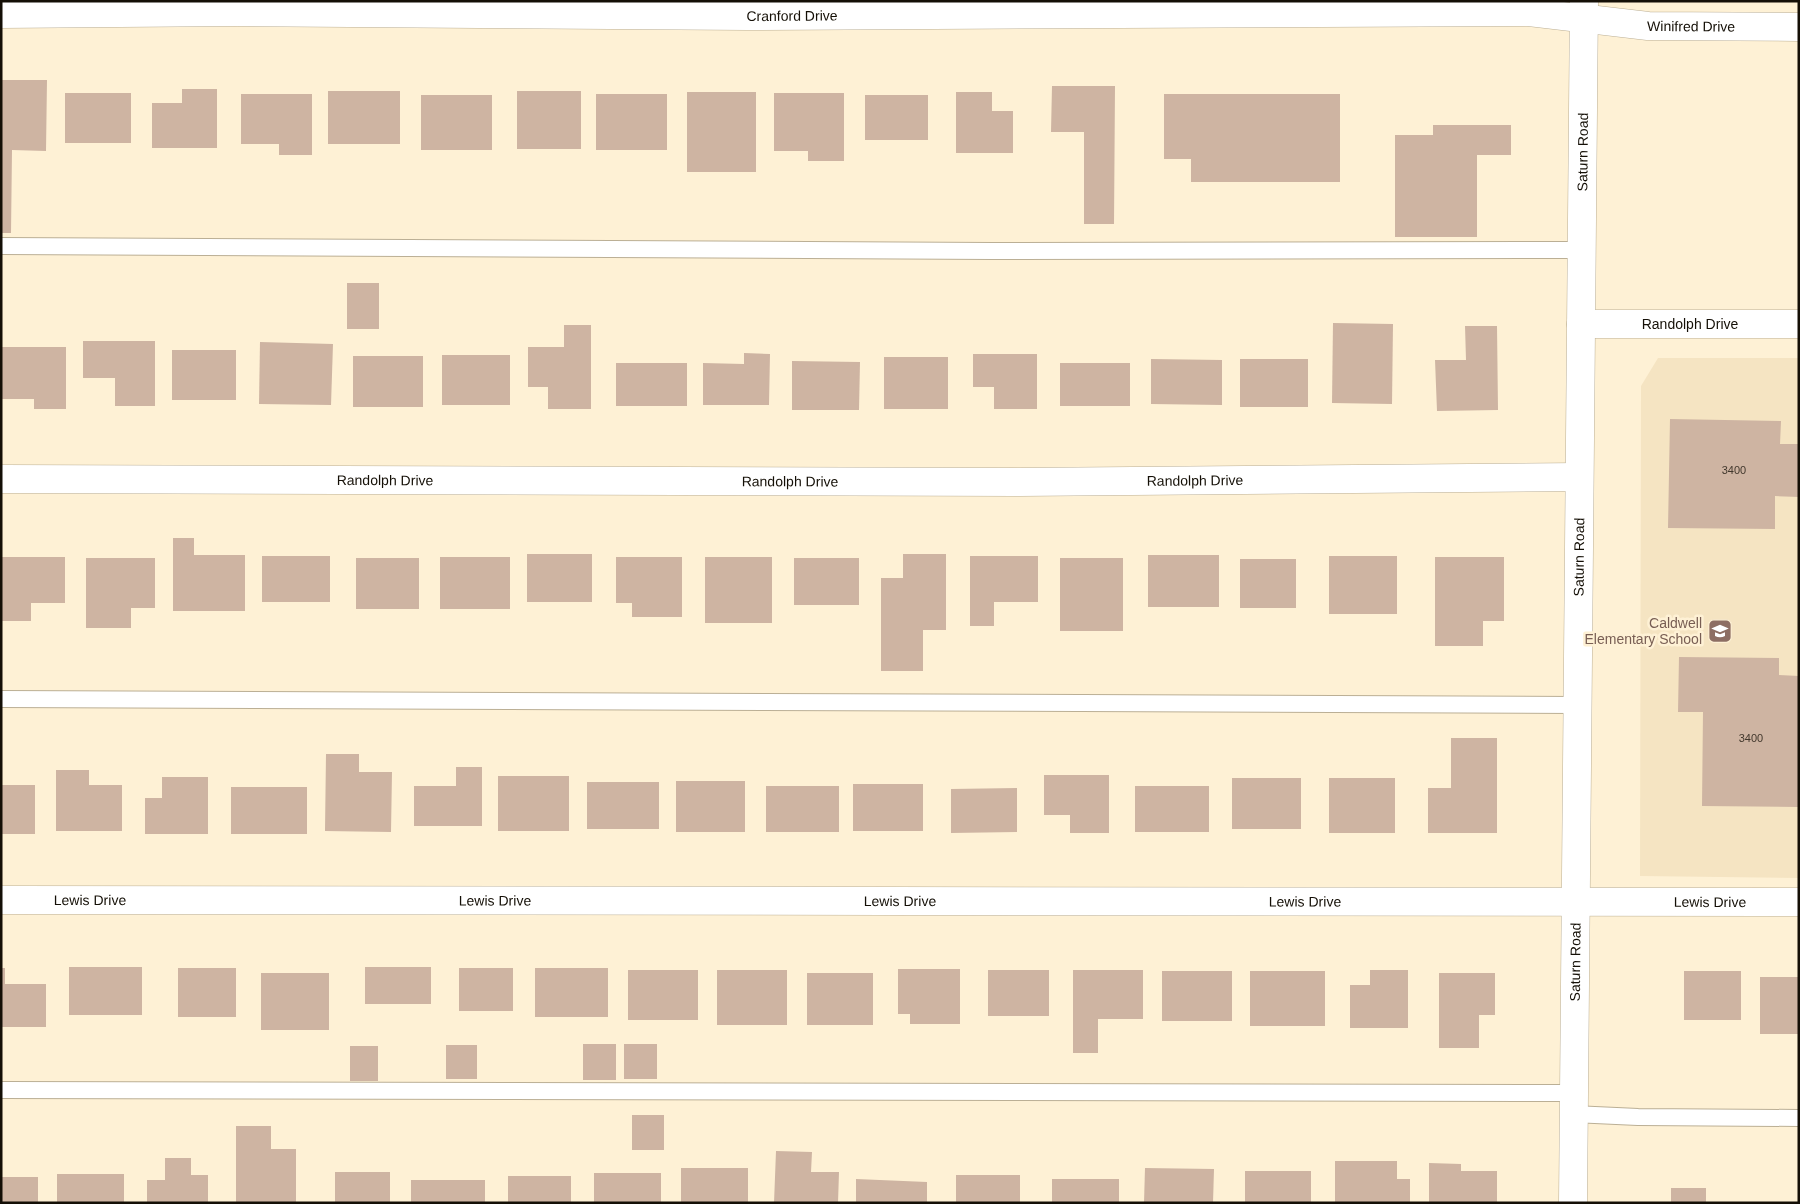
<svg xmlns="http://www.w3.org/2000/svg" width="1800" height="1204" font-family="Arial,sans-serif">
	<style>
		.built { fill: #f5e4c2 }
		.building { fill: #ceb4a2 }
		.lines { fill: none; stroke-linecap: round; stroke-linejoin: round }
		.service-casing { stroke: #bbaf95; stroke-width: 18 }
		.minor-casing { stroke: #bbaf95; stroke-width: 29 }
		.tertiary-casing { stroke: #bbaf95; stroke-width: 29 }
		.service { stroke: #fff; stroke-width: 16 }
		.minor { stroke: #fff; stroke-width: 28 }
		.tertiary { stroke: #fff; stroke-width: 28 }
		.labels { text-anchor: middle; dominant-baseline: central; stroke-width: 5; stroke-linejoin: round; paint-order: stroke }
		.number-label { font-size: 11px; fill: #42382d }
		.street-label { font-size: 14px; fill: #140f06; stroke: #fef1d5 }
		.education-label { font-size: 14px; fill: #785e54; stroke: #fef1d5; text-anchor: end }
	</style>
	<rect width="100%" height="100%" fill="#fef1d5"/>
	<polygon class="built" points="1658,358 1799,358 1799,878 1640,876 1641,386"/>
	<g class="building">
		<polygon points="1,80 47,80 46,151 12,150 11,233 1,233"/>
		<polygon points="1052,86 1115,86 1114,224 1084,224 1084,132 1051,132"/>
		<polygon points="182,89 217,89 217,148 152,148 152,103 182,103"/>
		<rect x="328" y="91" width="72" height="53"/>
		<rect x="517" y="91" width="64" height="58"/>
		<rect x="687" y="92" width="69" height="80"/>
		<polygon points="956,92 992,92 992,111 1013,111 1013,153 956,153"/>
		<rect x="65" y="93" width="66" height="50"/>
		<polygon points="774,93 844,93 844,161 808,161 808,151 774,151"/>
		<polygon points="241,94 312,94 312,155 279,155 279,144 241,144"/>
		<rect x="596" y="94" width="71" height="56"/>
		<polygon points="1164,94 1340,94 1340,182 1191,182 1191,159 1164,159"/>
		<rect x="421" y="95" width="71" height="55"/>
		<rect x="865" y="95" width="63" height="45"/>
		<polygon points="1433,125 1511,125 1511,155 1477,155 1477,237 1395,237 1395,135 1433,135"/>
		<rect x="347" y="283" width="32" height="46"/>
		<polygon points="1333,323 1393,324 1392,404 1332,403"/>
		<polygon points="564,325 591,325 591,409 548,409 548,387 528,387 528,347 564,347"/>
		<polygon points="1465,326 1497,326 1498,410 1437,411 1435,360 1466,360"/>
		<polygon points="83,341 155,341 155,406 115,406 115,378 83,378"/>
		<polygon points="260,342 333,344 331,405 259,404"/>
		<polygon points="1,347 66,347 66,409 34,409 34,399 1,399"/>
		<rect x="172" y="350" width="64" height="50"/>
		<polygon points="744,353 770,354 769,405 703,405 703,363 744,364"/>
		<polygon points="973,354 1037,354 1037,409 994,409 994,387 973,387"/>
		<rect x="442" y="355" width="68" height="50"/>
		<rect x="353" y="356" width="70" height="51"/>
		<rect x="884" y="357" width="64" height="52"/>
		<polygon points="1151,359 1222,360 1222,405 1151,404"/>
		<rect x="1240" y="359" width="68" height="48"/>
		<polygon points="792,361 860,362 859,410 792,410"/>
		<rect x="616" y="363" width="71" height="43"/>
		<rect x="1060" y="363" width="70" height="43"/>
		<polygon points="1670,419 1781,421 1780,444 1799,444 1799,497 1775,496 1775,529 1668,528"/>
		<polygon points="173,538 194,538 194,555 245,555 245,611 173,611"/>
		<rect x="527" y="554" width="65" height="48"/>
		<polygon points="903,554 946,554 946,630 923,630 923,671 881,671 881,578 903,578"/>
		<rect x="1148" y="555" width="71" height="52"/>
		<rect x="262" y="556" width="68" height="46"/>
		<polygon points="970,556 1038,556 1038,602 994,602 994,626 970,626"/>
		<rect x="1329" y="556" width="68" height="58"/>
		<polygon points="1,557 65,557 65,603 31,603 31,621 1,621"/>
		<rect x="440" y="557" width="70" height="52"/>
		<polygon points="616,557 682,557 682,617 632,617 632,603 616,603"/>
		<rect x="705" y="557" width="67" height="66"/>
		<polygon points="1435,557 1504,557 1504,621 1483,621 1483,646 1435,646"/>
		<polygon points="86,558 155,558 155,608 131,608 131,628 86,628"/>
		<rect x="356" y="558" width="63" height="51"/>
		<rect x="794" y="558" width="65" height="47"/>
		<rect x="1060" y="558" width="63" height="73"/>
		<rect x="1240" y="559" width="56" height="49"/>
		<polygon points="1679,657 1779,658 1779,675 1799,676 1798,807 1702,806 1703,712 1678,712"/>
		<polygon points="1451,738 1497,738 1497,833 1428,833 1428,788 1451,788"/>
		<polygon points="326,754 359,754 359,772 392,772 391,832 325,831"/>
		<polygon points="456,767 482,767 482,826 414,826 414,786 456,786"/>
		<polygon points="56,770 89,770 89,785 122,785 122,831 56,831"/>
		<polygon points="1044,775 1109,775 1109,833 1070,833 1070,815 1044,815"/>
		<rect x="498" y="776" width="71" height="55"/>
		<polygon points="162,777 208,777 208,834 145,834 145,798 162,798"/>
		<rect x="1232" y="778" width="69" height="51"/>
		<rect x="1329" y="778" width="66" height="55"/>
		<rect x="676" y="781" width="69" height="51"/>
		<rect x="587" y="782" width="72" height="47"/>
		<rect x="853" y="784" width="70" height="47"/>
		<rect x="1" y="785" width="34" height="49"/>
		<rect x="766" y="786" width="73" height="46"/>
		<rect x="1135" y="786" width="74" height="46"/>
		<rect x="231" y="787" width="76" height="47"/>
		<polygon points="1017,788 1017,832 951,833 951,789"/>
		<rect x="69" y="967" width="73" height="48"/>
		<rect x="365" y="967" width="66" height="37"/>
		<polygon points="1,968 5,968 5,984 46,984 46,1027 1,1027"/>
		<rect x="178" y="968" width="58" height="49"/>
		<rect x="459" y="968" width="54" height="43"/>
		<rect x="535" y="968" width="73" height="49"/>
		<polygon points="898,969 960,969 960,1024 910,1024 910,1014 898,1014"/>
		<rect x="628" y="970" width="70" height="50"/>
		<rect x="717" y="970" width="70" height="55"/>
		<rect x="988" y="970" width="61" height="46"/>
		<polygon points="1073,970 1143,970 1143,1019 1098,1019 1098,1053 1073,1053"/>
		<polygon points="1370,970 1408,970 1408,1028 1350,1028 1350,985 1370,985"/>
		<rect x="1162" y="971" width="70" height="50"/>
		<rect x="1250" y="971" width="75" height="55"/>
		<rect x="1684" y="971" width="57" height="49"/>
		<rect x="261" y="973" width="68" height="57"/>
		<rect x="807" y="973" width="66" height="52"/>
		<polygon points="1439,973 1495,973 1495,1015 1479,1015 1479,1048 1439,1048"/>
		<rect x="1760" y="977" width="39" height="57"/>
		<rect x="583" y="1044" width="33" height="36"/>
		<rect x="624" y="1044" width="33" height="35"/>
		<rect x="446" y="1045" width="31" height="34"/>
		<rect x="350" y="1046" width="28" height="35"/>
		<rect x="632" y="1115" width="32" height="35"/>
		<polygon points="236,1126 271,1126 271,1149 296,1149 296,1203 236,1203"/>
		<polygon points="776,1151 812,1152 811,1172 839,1172 838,1203 774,1203"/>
		<polygon points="165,1158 191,1158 191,1175 208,1175 208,1203 147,1203 147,1180 165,1180"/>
		<polygon points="1335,1161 1397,1161 1397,1179 1410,1179 1410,1203 1335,1203"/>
		<polygon points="1429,1163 1461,1164 1461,1171 1497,1171 1497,1203 1429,1203"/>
		<rect x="681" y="1168" width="67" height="35"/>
		<polygon points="1145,1168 1214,1169 1213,1203 1144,1203"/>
		<rect x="1245" y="1171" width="66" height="32"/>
		<rect x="335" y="1172" width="55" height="31"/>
		<rect x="594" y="1173" width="67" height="30"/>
		<rect x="57" y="1174" width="67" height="29"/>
		<rect x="956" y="1175" width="64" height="28"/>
		<rect x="508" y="1176" width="63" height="27"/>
		<rect x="1" y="1177" width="37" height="26"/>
		<polygon points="856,1179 927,1182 927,1203 856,1203"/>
		<rect x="1052" y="1179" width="67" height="24"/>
		<rect x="411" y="1180" width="74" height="23"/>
		<rect x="1671" y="1188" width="35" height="15"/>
	</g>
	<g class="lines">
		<g class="service-casing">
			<g id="service">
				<polyline points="1,246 992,251 1582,250"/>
				<polyline points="1,699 1576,705"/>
				<polyline points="1,1090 1573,1093"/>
				<polyline points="1573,1114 1638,1117 1799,1118"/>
			</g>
		</g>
		<g class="minor-casing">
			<g id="minor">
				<path id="s1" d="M 1,14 L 237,12 L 747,16 L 1529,12 L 1648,26 L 1799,27"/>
				<path id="s2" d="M 1581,324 L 1799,324"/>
				<path id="s3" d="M 1,479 L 1020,482 L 1579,477"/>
				<path id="s4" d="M 1,900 L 1799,902"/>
			</g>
		</g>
		<g class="tertiary-casing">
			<g id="tertiary">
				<path id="s5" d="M 1573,1203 L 1584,1"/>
			</g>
		</g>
		<use href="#service" class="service"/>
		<use href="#minor" class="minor"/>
		<use href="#tertiary" class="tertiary"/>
	</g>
	<defs>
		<g id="school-square" transform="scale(1.25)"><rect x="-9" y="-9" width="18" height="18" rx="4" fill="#8d6e63" stroke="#fef1d5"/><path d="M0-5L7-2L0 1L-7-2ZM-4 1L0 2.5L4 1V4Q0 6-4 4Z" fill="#fff"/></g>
	</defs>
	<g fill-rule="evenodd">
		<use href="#school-square" x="1720" y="631"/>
	</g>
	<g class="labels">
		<g class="number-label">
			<text x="1734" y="470">3400</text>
			<text x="1751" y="738">3400</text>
		</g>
		<g class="street-label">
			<text stroke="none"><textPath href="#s1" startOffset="791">Cranford Drive</textPath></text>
			<text stroke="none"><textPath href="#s1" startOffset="1691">Winifred Drive</textPath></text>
			<text stroke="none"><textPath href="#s5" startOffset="1051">Saturn Road</textPath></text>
			<text stroke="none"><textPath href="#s2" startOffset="109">Randolph Drive</textPath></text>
			<text stroke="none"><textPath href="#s3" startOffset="1194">Randolph Drive</textPath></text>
			<text stroke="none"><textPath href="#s3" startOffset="384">Randolph Drive</textPath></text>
			<text stroke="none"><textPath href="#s3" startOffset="789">Randolph Drive</textPath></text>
			<text stroke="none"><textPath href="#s5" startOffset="646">Saturn Road</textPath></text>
			<text stroke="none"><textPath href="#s4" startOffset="89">Lewis Drive</textPath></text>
			<text stroke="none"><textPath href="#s4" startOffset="494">Lewis Drive</textPath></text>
			<text stroke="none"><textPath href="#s4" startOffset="899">Lewis Drive</textPath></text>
			<text stroke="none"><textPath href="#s4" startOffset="1304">Lewis Drive</textPath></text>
			<text stroke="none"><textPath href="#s4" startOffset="1709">Lewis Drive</textPath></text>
			<text stroke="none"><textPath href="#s5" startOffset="241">Saturn Road</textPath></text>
		</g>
		<g class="education-label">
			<text x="1702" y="623">Caldwell<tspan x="1702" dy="16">Elementary School</tspan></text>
		</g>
	</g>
	<rect width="1800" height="1204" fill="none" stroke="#140f06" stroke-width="5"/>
</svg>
